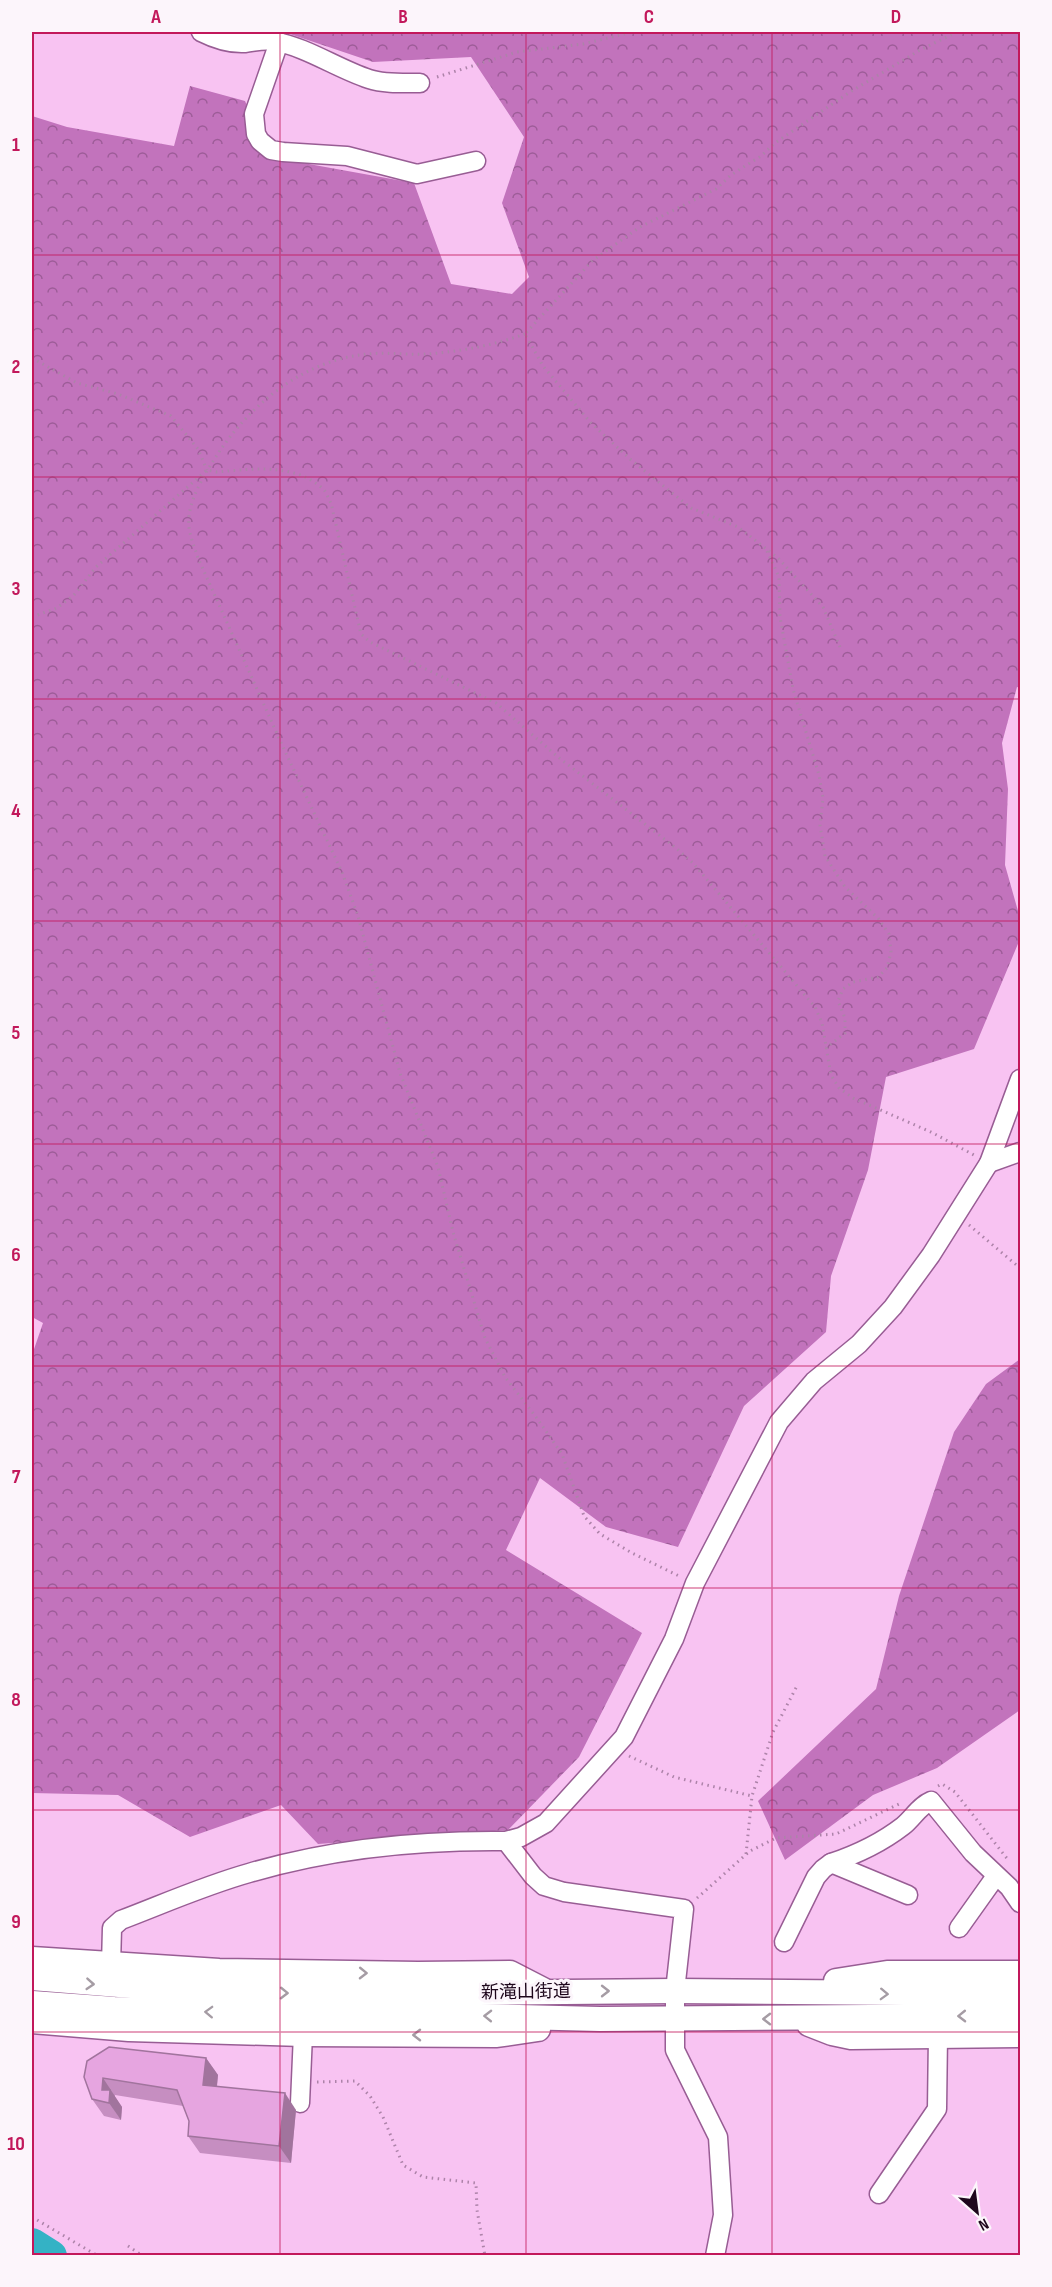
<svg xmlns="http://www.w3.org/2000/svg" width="1052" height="2287" font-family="'Sofia Sans Condensed','Noto Sans JP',sans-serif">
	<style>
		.forest { fill: url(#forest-crowns) }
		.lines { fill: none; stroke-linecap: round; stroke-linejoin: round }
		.river { stroke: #34b2c5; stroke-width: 32 }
		.minor-casing { stroke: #985d94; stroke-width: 21 }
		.major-casing { stroke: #985d94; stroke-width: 27 }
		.path { stroke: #ad83a9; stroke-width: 3; stroke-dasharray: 1.5 4.5; stroke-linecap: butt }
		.minor { stroke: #fff; stroke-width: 18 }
		.major { stroke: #fff; stroke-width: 24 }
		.wall { fill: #c68ec1 }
		.shaded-wall { fill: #a1749d }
		.building { fill: #e6a5e0; stroke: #a1749d; stroke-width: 1.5 }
		.oneway { stroke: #a59ca4 }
		.grid { fill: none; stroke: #c2185b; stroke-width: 1.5; stroke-opacity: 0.55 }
		.labels { text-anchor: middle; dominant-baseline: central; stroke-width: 6; stroke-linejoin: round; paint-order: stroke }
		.street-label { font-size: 18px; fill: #1e071c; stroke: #fcf5fb }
		.neatline { fill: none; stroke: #c2185b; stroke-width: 2 }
		.grid-label { font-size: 20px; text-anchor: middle; font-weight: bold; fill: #c2185b }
	</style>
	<defs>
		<pattern id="forest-crowns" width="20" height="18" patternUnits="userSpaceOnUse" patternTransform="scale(1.5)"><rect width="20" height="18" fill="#c273bc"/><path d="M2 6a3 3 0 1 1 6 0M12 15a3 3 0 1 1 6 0" fill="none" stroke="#9d5c98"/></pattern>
	</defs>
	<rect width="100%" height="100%" fill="#f8c3f2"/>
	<g class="forest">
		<polygon points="284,32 1020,32 1020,688 1017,687 1002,743 1008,789 1005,865 1020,918 1020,939 974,1049 886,1077 868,1170 831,1276 826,1332 744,1406 678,1547 606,1527 540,1478 506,1550 642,1633 579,1757 508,1830 318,1844 281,1805 190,1837 118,1795 32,1793 32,1355 43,1323 32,1317 32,116 67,127 174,146 190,86 245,101 270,157 414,183 451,284 512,294 529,277 502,203 524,137 471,57 373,62"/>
		<polygon points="1020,1359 1020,1710 937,1768 873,1795 785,1860 758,1801 876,1689 899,1596 954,1432 986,1384"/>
	</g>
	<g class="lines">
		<polyline class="river" points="32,2244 51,2256"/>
		<g class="minor-casing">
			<g id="minor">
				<path d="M 201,32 C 215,39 229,44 245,43 C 255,42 263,39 273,41 C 307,47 336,68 369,79 C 384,84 403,83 420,83"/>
				<polyline points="279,42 254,114 256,134 260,141 271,150 283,152 347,156 417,174 476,161"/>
				<polyline points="989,1163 1020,1152"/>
				<polyline points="506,1841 533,1876 544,1886 564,1892 684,1909 675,1991 675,2050 718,2137 723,2215 715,2256"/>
				<path d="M 831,1863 C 858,1854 881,1843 903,1826 C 913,1818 919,1806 931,1801 L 973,1853 L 1009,1887 L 1020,1903"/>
				<polyline points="959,1928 996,1876"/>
				<polyline points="784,1942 816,1877 823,1869 831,1863 908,1895"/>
				<path d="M 111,1965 L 112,1928 L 121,1920 C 163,1904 206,1885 249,1873 C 330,1849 422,1840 506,1841 L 521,1837 L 546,1823 L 624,1737 L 674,1639 L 695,1583 L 779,1422 L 814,1381 L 859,1344 L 893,1307 L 931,1255 L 989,1163 L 1020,1079"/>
				<polyline points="300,2103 303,2034"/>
				<polyline points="879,2194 937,2109 938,2035"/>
			</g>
		</g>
		<g class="major-casing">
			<g id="major">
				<polyline points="32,1959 219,1971 418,1974 510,1973 543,1990"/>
				<polyline points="32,1978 181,1990 335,1994 675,1991 1020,1994"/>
				<polyline points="836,1981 887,1973 1020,1973"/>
				<polyline points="32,2003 114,2009 287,2015 402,2014 600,2019 1020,2016"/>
				<polyline points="32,2021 129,2029 303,2034 497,2035 538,2029"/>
				<polyline points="809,2024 832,2033 851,2037 1020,2035"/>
			</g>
		</g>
		<g class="path">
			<polyline points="437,77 517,52 583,44 633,32"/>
			<path d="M 525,334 C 494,345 459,352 426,354 C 407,355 387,352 367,354 C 305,360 253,402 219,452 C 206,472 186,502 189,527 C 190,537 195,548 198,558 L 283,747 L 342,872 L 358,916 L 400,1073 L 438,1167 L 453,1232 L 485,1338 L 505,1377 L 536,1417 L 562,1454 L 584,1516 L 600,1534 L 632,1553 L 679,1576"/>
			<polyline points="32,358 77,383 118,394 171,416 198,449 207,470"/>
			<polyline points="767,551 779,577 780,617 793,689 819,775 823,798 820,825 825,856 845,887 878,918 889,934 891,952 887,968 878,977 853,982 843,989 838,1001 845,1018 845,1033 826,1048"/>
			<path d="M 32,617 L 57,608 L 74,595 L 96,567 L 207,470 L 217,472 C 252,469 292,463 321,487 C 326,490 328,498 331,503 L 361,634 L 370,642 L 496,703 L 558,757 L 676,848 L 693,863 L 815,1007 L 822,1023 L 831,1075 L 839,1088 L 853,1098 L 931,1132 L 974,1155"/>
			<polyline points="840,647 823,607 778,558 738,527 691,508 630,459 591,423 543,366 525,334 592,261 640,227 716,189 731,175 761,156 775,143 850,92 920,50 957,32"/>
			<polyline points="969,1225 1020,1268"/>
			<polyline points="629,1756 674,1777 752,1796"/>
			<polyline points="938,1786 942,1784 955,1792 1009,1861"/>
			<polyline points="746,1854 752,1796 773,1732 798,1684"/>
			<polyline points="697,1898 750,1851 776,1838 836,1834 899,1804"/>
			<polyline points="317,2082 355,2081 370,2096 383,2117 403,2165 423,2177 476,2183 477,2210 485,2256"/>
			<polyline points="32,2217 98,2256"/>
			<polyline points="128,2246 143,2256"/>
		</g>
		<use href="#minor" class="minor"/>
		<use href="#major" class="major"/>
	</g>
	<polygon class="wall" points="109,2047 206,2058 218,2075 217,2087 296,2110 291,2163 200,2153 188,2136 189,2121 183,2106 115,2095 115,2097 122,2107 121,2120 104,2116 92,2099"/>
	<g class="shaded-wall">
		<polygon points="206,2058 218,2075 215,2102 203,2085"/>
		<polygon points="103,2078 122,2107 121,2120 109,2103 102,2090"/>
		<polygon points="285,2093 296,2110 291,2163 279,2146"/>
	</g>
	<polygon class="building" points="109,2047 206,2058 203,2085 285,2093 279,2146 188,2136 189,2121 177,2090 103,2078 102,2090 110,2090 109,2103 92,2099 84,2077 87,2061"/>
	<defs><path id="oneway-chevron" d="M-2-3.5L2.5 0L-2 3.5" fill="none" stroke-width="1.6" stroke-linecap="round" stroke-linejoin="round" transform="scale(1.5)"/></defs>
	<g class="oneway">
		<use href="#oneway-chevron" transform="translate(363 1973) rotate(1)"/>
		<use href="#oneway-chevron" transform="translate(90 1984) rotate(4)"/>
		<use href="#oneway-chevron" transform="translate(605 1991)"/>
		<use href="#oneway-chevron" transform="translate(284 1993) rotate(1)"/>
		<use href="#oneway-chevron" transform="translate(884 1994) rotate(2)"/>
		<use href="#oneway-chevron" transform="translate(209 2012) rotate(-178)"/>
		<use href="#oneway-chevron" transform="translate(488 2016) rotate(-179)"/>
		<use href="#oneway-chevron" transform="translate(962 2016) rotate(179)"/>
		<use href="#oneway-chevron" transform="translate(767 2019) rotate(180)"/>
		<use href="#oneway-chevron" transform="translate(417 2035) rotate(-180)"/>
	</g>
	<path class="grid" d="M 280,32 L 280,2256M 526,32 L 526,2256M 772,32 L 772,2256M 32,255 L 1020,255M 32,477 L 1020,477M 32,699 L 1020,699M 32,921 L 1020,921M 32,1144 L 1020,1144M 32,1366 L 1020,1366M 32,1588 L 1020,1588M 32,1810 L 1020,1810M 32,2032 L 1020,2032"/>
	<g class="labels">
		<g class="street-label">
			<text transform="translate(526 1992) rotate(-1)">新滝山街道</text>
		</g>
	</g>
	<rect width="1052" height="2287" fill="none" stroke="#fcf5fb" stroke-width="66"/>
	<g transform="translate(977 2212) rotate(152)" stroke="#fcf5fb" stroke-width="4.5" paint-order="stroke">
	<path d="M0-4.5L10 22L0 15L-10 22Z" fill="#1e071c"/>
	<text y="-9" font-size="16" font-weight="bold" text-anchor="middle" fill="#1e071c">N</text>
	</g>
	<rect x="33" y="33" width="986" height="2221" class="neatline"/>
	<g class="grid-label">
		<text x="156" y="23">A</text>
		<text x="403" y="23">B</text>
		<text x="649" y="23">C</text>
		<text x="896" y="23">D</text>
		<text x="16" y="151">1</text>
		<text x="16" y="373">2</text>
		<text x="16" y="595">3</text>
		<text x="16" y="817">4</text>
		<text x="16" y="1039">5</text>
		<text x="16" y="1261">6</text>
		<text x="16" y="1483">7</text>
		<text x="16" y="1706">8</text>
		<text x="16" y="1928">9</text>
		<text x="16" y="2150">10</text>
	</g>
</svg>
